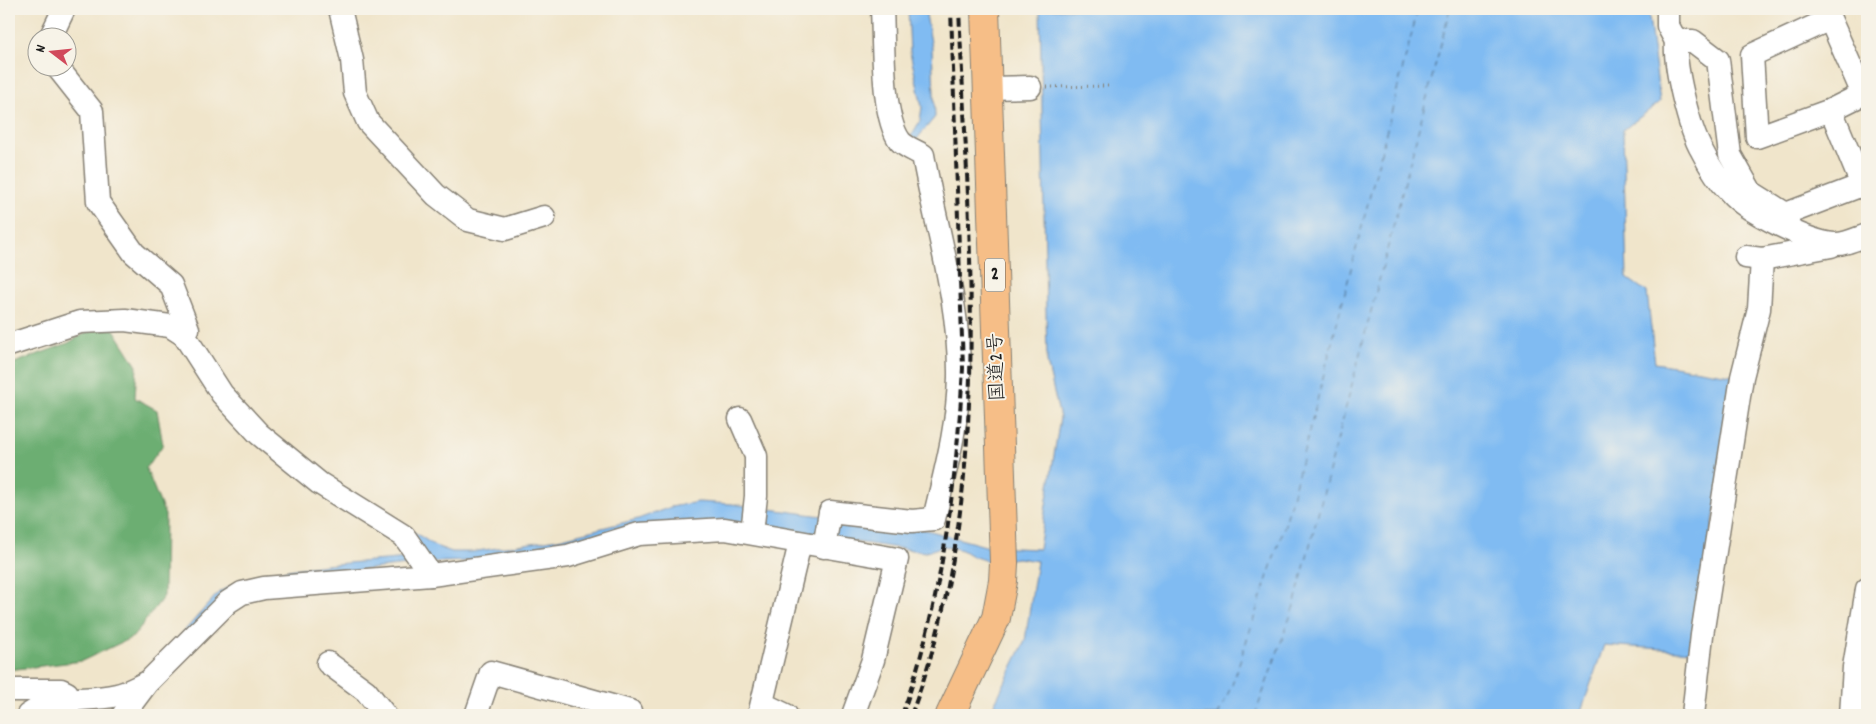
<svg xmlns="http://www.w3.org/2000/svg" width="1876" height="724" font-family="Dekko,'Klee One',sans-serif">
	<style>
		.forest { fill: #6cae72; stroke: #446547 }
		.water { fill: #80bbf2; stroke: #4e6c87 }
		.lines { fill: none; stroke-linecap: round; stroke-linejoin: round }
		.ferry { stroke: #3f5467; stroke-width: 1; stroke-dasharray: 6 5; stroke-linecap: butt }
		.minor-casing { stroke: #868074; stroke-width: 25 }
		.highway-casing { stroke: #868074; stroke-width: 30 }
		.path { stroke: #868074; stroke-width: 3; stroke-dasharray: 1 4; stroke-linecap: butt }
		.minor { stroke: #fff; stroke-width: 22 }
		.highway { stroke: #f6be87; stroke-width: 28 }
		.rail { stroke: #1c1c1c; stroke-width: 4; stroke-dasharray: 8 4; stroke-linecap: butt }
		.labels { text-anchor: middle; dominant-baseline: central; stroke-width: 4; stroke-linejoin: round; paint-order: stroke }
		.shield { fill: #f7f3e8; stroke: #5e5c59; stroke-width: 1 }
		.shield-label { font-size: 19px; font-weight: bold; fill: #1c1c1c }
		.street-label { font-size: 20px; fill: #1c1c1c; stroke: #f7f3e8 }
	</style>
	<rect width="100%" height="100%" fill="#f7f3e8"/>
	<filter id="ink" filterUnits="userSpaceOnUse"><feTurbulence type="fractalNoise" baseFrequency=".02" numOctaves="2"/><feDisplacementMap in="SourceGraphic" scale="10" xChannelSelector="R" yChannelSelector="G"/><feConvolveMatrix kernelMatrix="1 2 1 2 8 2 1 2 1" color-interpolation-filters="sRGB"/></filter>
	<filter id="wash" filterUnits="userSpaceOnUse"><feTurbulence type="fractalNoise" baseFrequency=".0096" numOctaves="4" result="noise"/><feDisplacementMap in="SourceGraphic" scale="20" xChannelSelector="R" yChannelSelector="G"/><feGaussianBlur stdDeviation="1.12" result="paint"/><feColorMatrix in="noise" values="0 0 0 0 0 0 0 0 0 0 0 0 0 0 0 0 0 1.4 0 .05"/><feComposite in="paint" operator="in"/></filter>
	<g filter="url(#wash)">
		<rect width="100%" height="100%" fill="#f0e5cb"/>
		<polygon class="forest" points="108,320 137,366 135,398 157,410 163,445 146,468 165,515 164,596 133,637 82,661 9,670 9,365 68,343"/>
		<g class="water">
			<polygon points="908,9 925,9 932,48 935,117 916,140 911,136 920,121 922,107 910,52"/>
			<path d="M 1040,9 L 1648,9 L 1660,102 L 1623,130 L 1627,278 L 1647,292 L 1655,363 L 1737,376 L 1692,651 L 1604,645 L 1580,715 L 989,715 L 1025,641 L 1037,561 L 1018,558 L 990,562 L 972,556 L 962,550 L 944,546 L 926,552 L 835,539 L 631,527 L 526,552 L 472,561 L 435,562 L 269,580 L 153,666 L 219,592 C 269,564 350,564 407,558 L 414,532 L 435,546 L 452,552 L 471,552 L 558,539 L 638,519 L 671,507 L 698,502 L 732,504 L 927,530 L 989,547 L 1039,549 L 1060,418 L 1047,362 Z"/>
		</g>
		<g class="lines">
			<g class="ferry">
				<polyline points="1218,715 1232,685 1286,521 1418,9"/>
				<polyline points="1255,715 1294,606 1450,9"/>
			</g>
		</g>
	</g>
	<g filter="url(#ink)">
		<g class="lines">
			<g class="minor-casing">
				<g id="minor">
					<polyline points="340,9 352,60 355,93 368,122 436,195 468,220 505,229 544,217"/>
					<polyline points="1668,9 1668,26 1676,41"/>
					<polyline points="50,38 64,9"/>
					<polyline points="58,68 92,111 98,202 134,253 171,285 188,329 184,335"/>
					<polyline points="988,88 1030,87"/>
					<path d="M 1831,110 L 1757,137 L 1752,55 L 1830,19 L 1863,94 L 1831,110 L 1862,185 L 1786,214 L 1751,192 L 1730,155 L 1718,60 L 1693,41 L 1676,41 C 1674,66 1689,129 1702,151 C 1709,165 1719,181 1730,192 C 1746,212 1809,242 1834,244 C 1844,245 1858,238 1867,235"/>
					<polyline points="1746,257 1762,259 1831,246"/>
					<polyline points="9,345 80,322 125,320 170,326 184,335 222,394 259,434 319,483 404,536 431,575"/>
					<polyline points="740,419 756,456 756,496 752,533"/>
					<path d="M 824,547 L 830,512 L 912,521 L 934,519 C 945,472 958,426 959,377 C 960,302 936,228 923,155 C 916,151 905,147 900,141 C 881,115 884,43 882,9"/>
					<polyline points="328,663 366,691 385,715"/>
					<polyline points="9,690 61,690 67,693"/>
					<polyline points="763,704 786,715"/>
					<path d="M 28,715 C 63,692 81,703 117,695 C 127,693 137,687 146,683"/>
					<polyline points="123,715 147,683 228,602 242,593 264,588 431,575 568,556 639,534 725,529 897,559 873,660 853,715"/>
					<polyline points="476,715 491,672 630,711 629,715"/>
					<polyline points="759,715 800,543"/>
					<polyline points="1693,715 1702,635 1742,377 1759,309 1762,259"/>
					<polyline points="1851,715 1854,667 1867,589"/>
				</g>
			</g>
			<g class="highway-casing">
				<polyline id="highway" points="950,715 996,618 1003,581 1004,563 985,9"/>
			</g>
			<polyline class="path" points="1047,87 1109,86"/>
			<use href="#minor" class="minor"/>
			<use href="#highway" class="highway"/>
			<g class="rail">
				<path d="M 902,715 C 942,603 956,486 963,368 L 951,9"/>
				<path d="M 911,715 C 995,496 969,238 959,9"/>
			</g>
		</g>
	</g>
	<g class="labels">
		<rect class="shield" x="985" y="258.5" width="20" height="33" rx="4"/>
		<g class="shield-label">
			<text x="995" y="275">2</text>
		</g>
		<g class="street-label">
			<text transform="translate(998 367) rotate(-92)">国道2号</text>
		</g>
	</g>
	<rect width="1876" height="724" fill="none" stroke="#f7f3e8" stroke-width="30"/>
	<g transform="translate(52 52) rotate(286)"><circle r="24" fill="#f7f3e8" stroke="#9f9d96"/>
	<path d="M0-4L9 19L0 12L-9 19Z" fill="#d1495b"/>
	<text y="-8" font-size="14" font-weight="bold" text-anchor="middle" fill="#1c1c1c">N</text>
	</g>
</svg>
